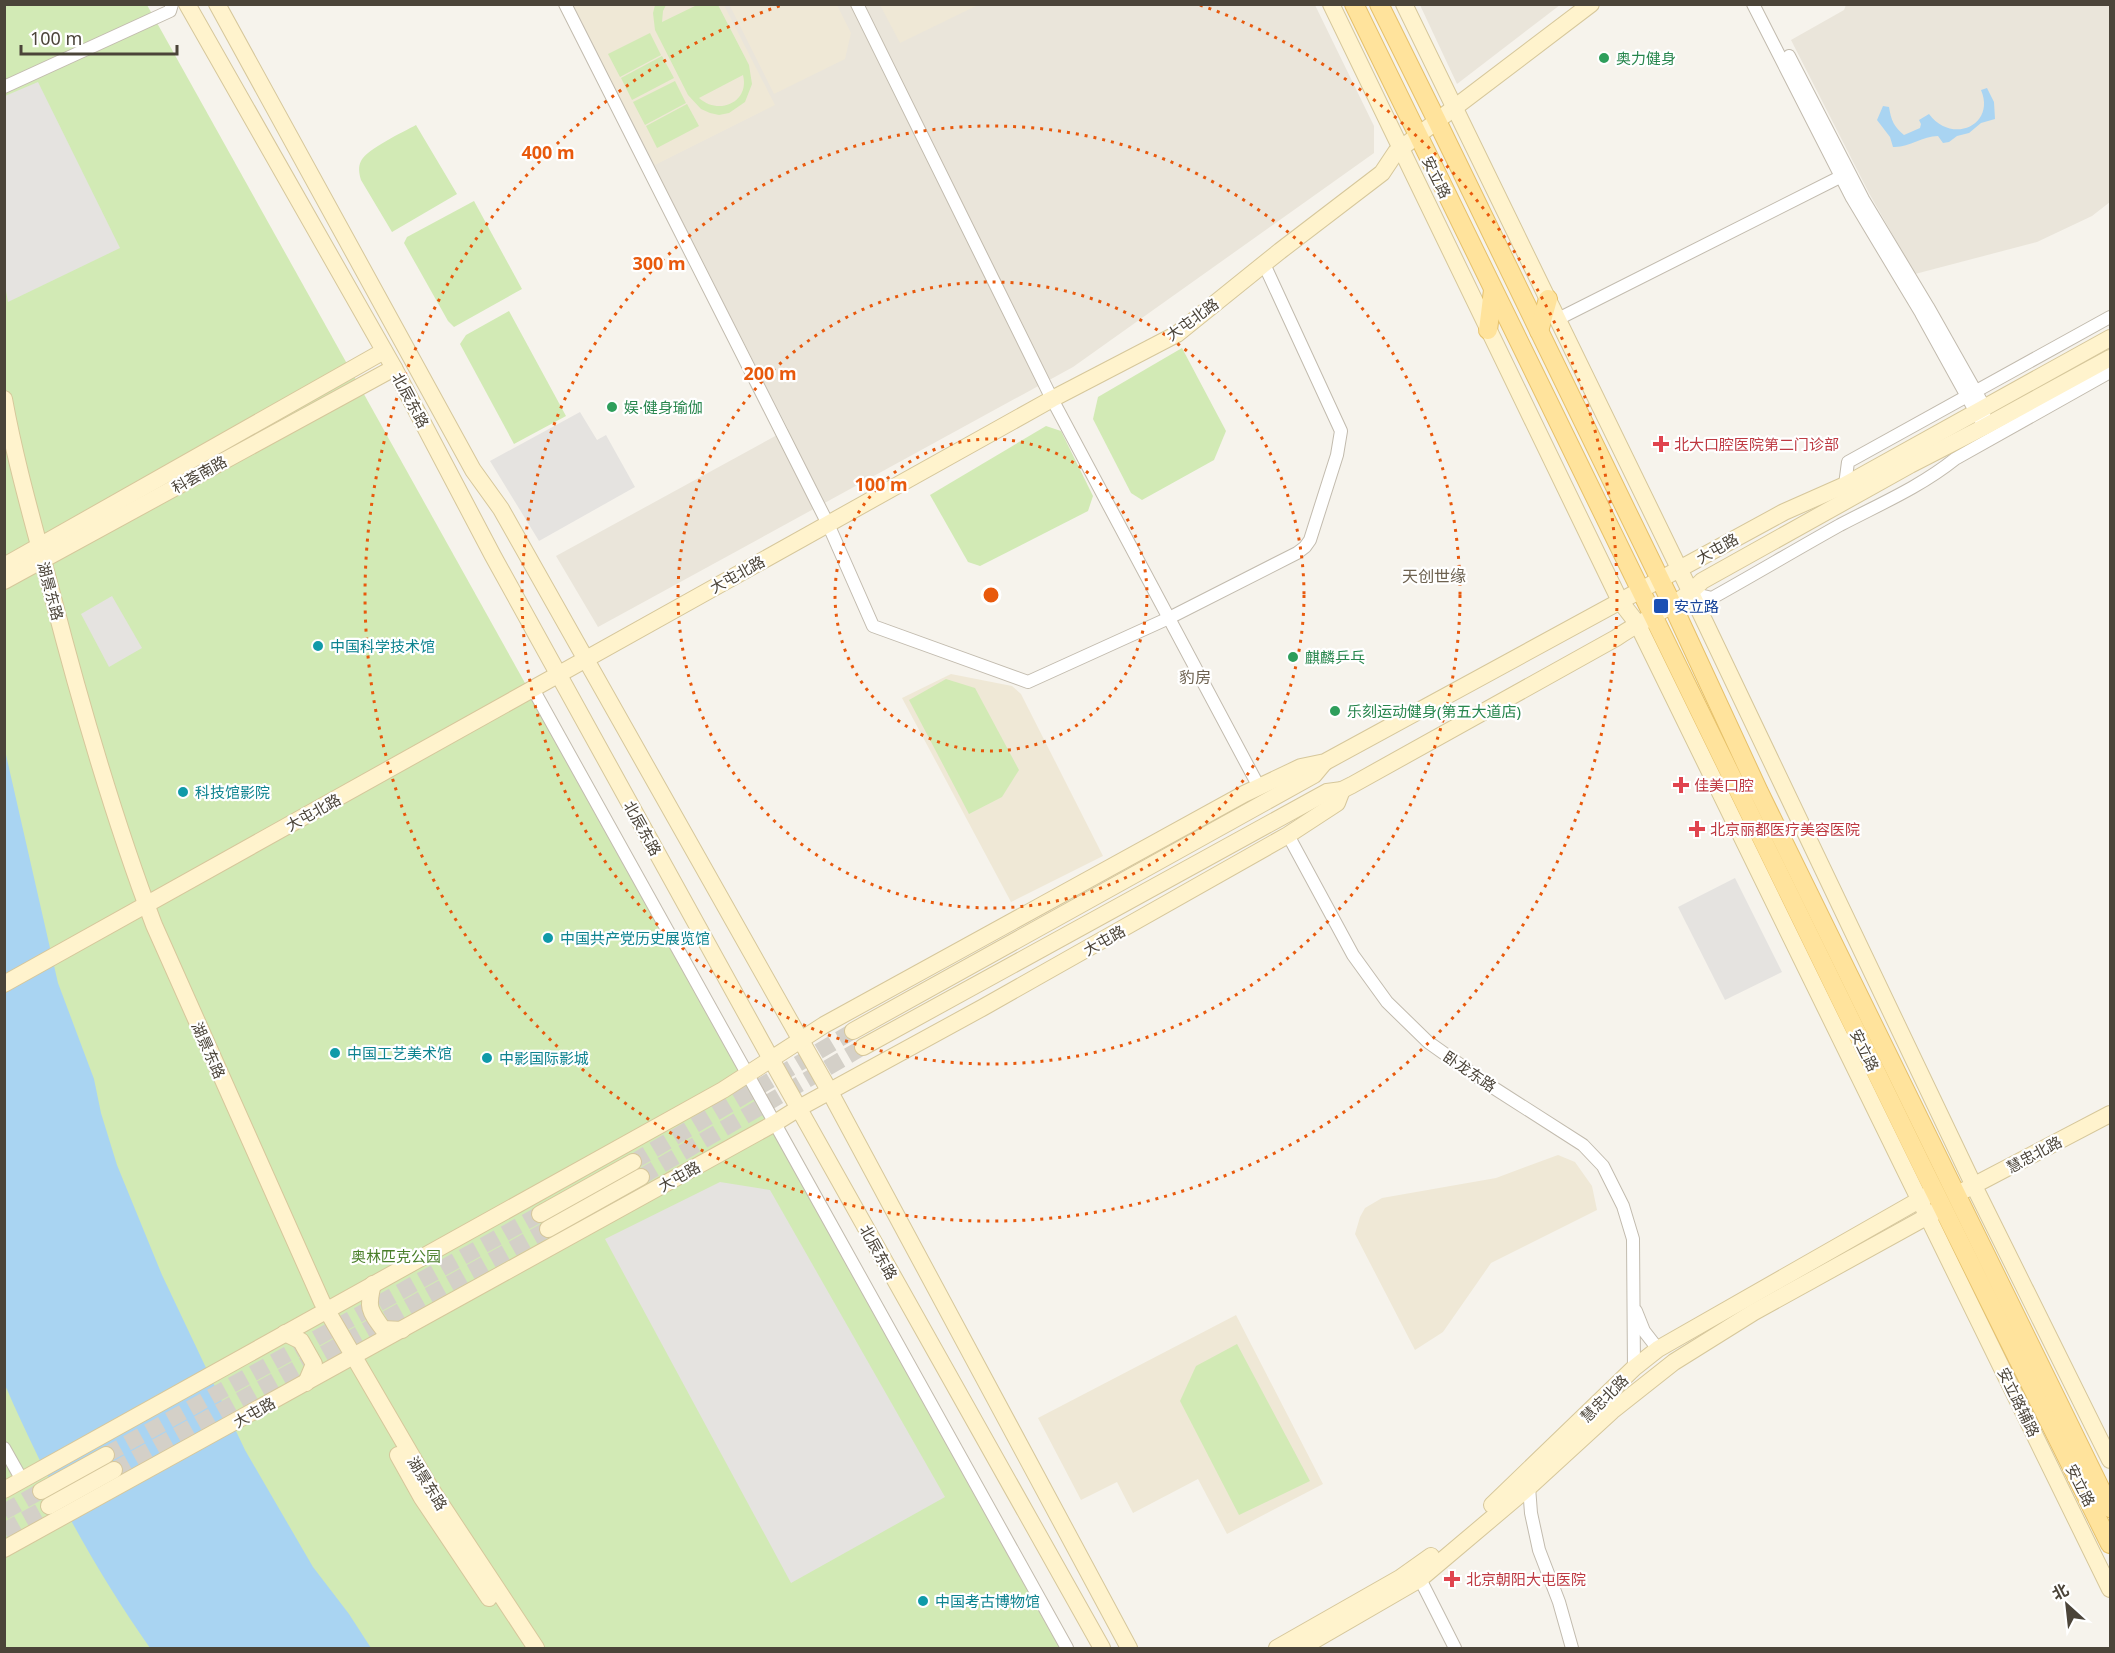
<svg xmlns="http://www.w3.org/2000/svg" width="2115" height="1653" font-family="'Noto Sans','Noto Sans SC',sans-serif">
	<style>
		.residential { fill: #eae5da }
		.education { fill: #efe8d6 }
		.green { fill: #d2eab5; fill-rule: evenodd }
		.parking { fill: #e5e3e0 }
		.water { fill: #a9d4f2 }
		.lines { fill: none; stroke-linecap: round; stroke-linejoin: round }
		.secondary-tunnel { stroke: #d4d0c8; stroke-width: 16; stroke-dasharray: 16 8; stroke-linecap: butt }
		.street-casing { stroke: #c2bbae; stroke-width: 14 }
		.secondary-casing { stroke: #d6c79b; stroke-width: 18 }
		.primary-casing { stroke: #e6c16a; stroke-width: 20 }
		.street { stroke: #fff; stroke-width: 12 }
		.secondary { stroke: #fff3cd; stroke-width: 16 }
		.primary { stroke: #ffe39c; stroke-width: 18 }
		.ring { fill: none; stroke: #e8590c; stroke-width: 3; stroke-dasharray: 3 6 }
		.leisure-dot { fill: #2e9e5b; stroke: #fff; stroke-width: 2 }
		.health-dot { fill: #e0444e; stroke: #fff; stroke-width: 2 }
		.transit-dot { fill: #1a4fb4; stroke: #fff; stroke-width: 2 }
		.culture-dot { fill: #0f9aa8; stroke: #fff; stroke-width: 2 }
		.labels { text-anchor: middle; dominant-baseline: central; stroke-width: 4.5; stroke-linejoin: round; paint-order: stroke }
		.leisure-label { font-size: 15px; fill: #27864d; stroke: #fff; text-anchor: start }
		.street-label { font-size: 15px; fill: #4b4439; stroke: #fff }
		.health-label { font-size: 15px; fill: #be3a42; stroke: #fff; text-anchor: start }
		.transit-label { font-size: 15px; fill: #164399; stroke: #fff; text-anchor: start }
		.culture-label { font-size: 15px; fill: #0d838f; stroke: #fff; text-anchor: start }
		.park-label { font-size: 15px; fill: #4a7f2a; stroke: #fff }
		.neighbourhood-label { font-size: 16px; fill: #6e6250; stroke: #fff }
		.centre { fill: #e8590c; stroke: #fff; stroke-width: 3 }
		.ring-label { font-size: 18px; text-anchor: middle; font-weight: bold; fill: #e8590c; stroke: #fff; stroke-width: 4.5; stroke-linejoin: round; paint-order: stroke }
	</style>
	<rect width="100%" height="100%" fill="#f6f3ec"/>
	<g class="residential">
		<polygon points="572,5 1315,5 1374,126 1374,153 1073,367 598,627 556,556 788,429"/>
		<polygon points="1420,5 1560,5 1457,84"/>
		<polygon points="1846,5 2110,5 2110,202 2092,216 2037,242 1915,274 1870,195 1791,40 1844,10"/>
	</g>
	<g class="education">
		<polygon points="734,4 837,5 851,33 845,59 774,94 730,6"/>
		<polygon points="572,5 724,5 775,105 655,165"/>
		<polygon points="880,5 978,5 900,43"/>
		<polygon points="951,674 1012,686 1021,694 1103,856 1011,902 902,698"/>
		<polygon points="1558,1155 1575,1162 1592,1186 1597,1210 1491,1263 1443,1332 1415,1350 1355,1234 1360,1217 1365,1208 1382,1198 1496,1178"/>
		<polygon points="1236,1315 1323,1484 1227,1534 1198,1479 1133,1513 1117,1482 1081,1500 1038,1418"/>
	</g>
	<g class="green">
		<polygon points="4,5 147,5 1063,1648 5,1648"/>
		<path d="M 655,5 L 666,5 L 663,11 L 662,22 L 697,5 L 718,5 L 749,65 L 752,84 L 745,102 L 729,113 L 719,115 L 710,113 L 701,109 L 688,95 L 655,30 L 653,13 ZM 743,75 C 750,102 719,116 699,98 Z"/>
		<polygon points="650,33 661,55 620,77 608,54"/>
		<polygon points="662,56 674,78 632,100 621,78"/>
		<polygon points="675,81 686,103 645,125 633,102"/>
		<polygon points="687,104 699,126 657,148 646,126"/>
		<path d="M 416,125 L 457,194 L 392,232 L 361,180 C 359,173 358,167 361,161 C 367,149 403,132 416,125 Z"/>
		<polygon points="474,201 522,289 454,327 448,321 404,243 407,237"/>
		<polygon points="509,311 566,416 514,444 460,344 466,335"/>
		<polygon points="1182,348 1226,431 1214,460 1142,500 1131,493 1093,419 1098,397"/>
		<polygon points="1046,426 1061,431 1093,496 1088,511 980,566 968,562 930,495"/>
		<polygon points="946,679 975,688 1019,770 1002,797 969,814 909,700"/>
		<polygon points="1237,1344 1310,1481 1239,1515 1180,1401 1196,1366"/>
	</g>
	<g class="parking">
		<polygon points="38,82 120,248 8,302 4,280 5,96"/>
		<polygon points="580,412 597,440 606,435 635,487 539,541 490,461"/>
		<polygon points="112,596 142,648 109,667 81,614"/>
		<polygon points="1735,878 1782,972 1725,1000 1678,907"/>
		<polygon points="720,1182 770,1190 945,1497 791,1583 605,1239"/>
	</g>
	<g class="water">
		<path d="M 1987,88 L 1994,102 L 1995,119 L 1981,123 L 1969,133 L 1957,136 L 1949,142 L 1943,143 L 1938,136 C 1922,136 1909,148 1893,147 L 1890,137 L 1877,120 L 1883,106 L 1889,107 C 1891,120 1894,127 1904,135 L 1920,128 L 1921,124 L 1919,120 L 1929,114 C 1952,145 1996,125 1981,90 Z"/>
		<path d="M 4,746 L 58,983 L 94,1079 L 101,1113 L 117,1165 L 162,1275 L 245,1450 L 313,1567 L 349,1614 L 371,1648 L 150,1648 C 93,1567 45,1477 5,1385 Z"/>
	</g>
	<g class="lines">
		<g class="secondary-tunnel">
			<polyline points="633,1162 853,1031"/>
			<polyline points="641,1177 863,1047"/>
			<polyline points="106,1455 540,1214"/>
			<polyline points="114,1470 548,1229"/>
			<polyline points="4,1512 41,1491"/>
			<polyline points="4,1531 49,1506"/>
		</g>
		<g class="street-casing">
			<g id="street">
				<polyline points="565,4 828,524 873,626 1028,682 1169,618 1297,553 1305,547 1310,540 1337,455 1341,431 1264,264"/>
				<polyline points="857,4 1052,399 1259,787"/>
				<polyline points="1753,4 1852,198 1921,313 1979,418"/>
				<polyline points="1789,56 1863,199 1928,307 1985,408 1984,414"/>
				<polyline points="4,87 170,11 172,4"/>
				<polyline points="1558,319 1846,174"/>
				<polyline points="1845,485 1848,462 2110,317"/>
				<path d="M 1691,593 L 1712,598 C 1755,574 1797,549 1840,525 C 1880,504 1920,487 1955,459 L 2110,372"/>
				<polyline points="533,689 1067,1648"/>
				<polyline points="1288,835 1353,955 1387,1002 1428,1042 1483,1081 1583,1145 1603,1166 1623,1206 1633,1239 1634,1368"/>
				<polyline points="1636,1311 1644,1331 1658,1349"/>
				<polyline points="4,1448 22,1480"/>
				<polyline points="1529,1487 1531,1513 1539,1550 1559,1602 1572,1648"/>
				<polyline points="1420,1579 1455,1648"/>
			</g>
		</g>
		<g class="secondary-casing">
			<g id="secondary">
				<polyline points="187,4 394,368 493,556 771,1059 1102,1648"/>
				<polyline points="217,4 473,470 501,509 830,1092 1129,1648"/>
				<polyline points="1331,4 1620,601 1637,623 2110,1589"/>
				<polyline points="1404,4 1691,593 1974,1186 2110,1460"/>
				<path d="M 4,399 C 16,465 35,529 52,594 C 81,706 113,817 154,925 L 322,1302 L 431,1489 L 536,1648"/>
				<polyline points="4,566 384,351"/>
				<polyline points="4,581 394,368"/>
				<polyline points="4,984 1052,399 1177,334 1280,251 1382,173 1396,152 1591,4"/>
				<polyline points="853,1031 1314,775 1324,763"/>
				<path d="M 863,1047 L 1327,792 L 1342,790 L 1352,785 L 1616,638 C 1644,618 1679,606 1702,581 L 1910,465 L 1984,427 L 2110,358"/>
				<polyline points="1965,1190 2110,1114"/>
				<polyline points="540,1214 633,1162"/>
				<polyline points="548,1229 641,1177"/>
				<path d="M 373,1284 C 367,1307 369,1310 383,1329 L 402,1330"/>
				<polyline points="285,1333 301,1341 314,1364 306,1383"/>
				<polyline points="398,1455 422,1498 489,1598"/>
				<polyline points="4,1490 723,1090 824,1025 1244,794 1301,767 1325,762 1784,512 1845,485 2110,338"/>
				<polyline points="41,1491 106,1455"/>
				<polyline points="1492,1505 1634,1368 1658,1349 1928,1195"/>
				<polyline points="49,1506 114,1470"/>
				<polyline points="4,1549 775,1123 799,1108 982,1008 1288,835 1337,803 1342,790"/>
				<polyline points="1277,1648 1400,1578 1431,1556"/>
				<polyline points="1301,1648 1420,1579 1529,1487 1612,1411 1674,1362 1754,1312 1937,1211"/>
			</g>
		</g>
		<g class="primary-casing">
			<g id="primary">
				<polyline points="1354,4 1924,1170 2110,1544"/>
				<polyline points="1379,4 1437,121 1672,604 1759,792 2110,1508"/>
				<polyline points="1488,330 1493,290"/>
				<polyline points="1539,331 1548,299"/>
			</g>
		</g>
		<use href="#street" class="street"/>
		<use href="#secondary" class="secondary"/>
		<use href="#primary" class="primary"/>
	</g>
	<g class="ring">
		<circle cx="991" cy="595" r="156"/>
		<circle cx="991" cy="595" r="313"/>
		<circle cx="991" cy="595" r="469"/>
		<path d="M1200 5A626 626 0 1 1 782 5"/>
	</g>
	<g class="leisure-dot">
		<circle cx="1604" cy="58" r="6"/>
		<circle cx="612" cy="407" r="6"/>
		<circle cx="1293" cy="657" r="6"/>
		<circle cx="1335" cy="711" r="6"/>
	</g>
	<g class="health-dot">
		<path d="M1658 435h6v6h6v6h-6v6h-6v-6h-6v-6h6z"/>
		<path d="M1678 776h6v6h6v6h-6v6h-6v-6h-6v-6h6z"/>
		<path d="M1694 820h6v6h6v6h-6v6h-6v-6h-6v-6h6z"/>
		<path d="M1449 1570h6v6h6v6h-6v6h-6v-6h-6v-6h6z"/>
	</g>
	<rect class="transit-dot" x="1653" y="598" width="16" height="16" rx="3"/>
	<g class="culture-dot">
		<circle cx="318" cy="646" r="6"/>
		<circle cx="183" cy="792" r="6"/>
		<circle cx="548" cy="938" r="6"/>
		<circle cx="335" cy="1053" r="6"/>
		<circle cx="487" cy="1058" r="6"/>
		<circle cx="923" cy="1601" r="6"/>
	</g>
	<g class="labels">
		<g class="leisure-label">
			<text x="1616" y="58">奥力健身</text>
			<text x="624" y="407">娱·健身瑜伽</text>
			<text x="1305" y="657">麒麟乒乓</text>
			<text x="1347" y="711">乐刻运动健身(第五大道店)</text>
		</g>
		<g class="street-label">
			<text transform="translate(1437 177) rotate(64)">安立路</text>
			<text transform="translate(1192 319) rotate(-36)">大屯北路</text>
			<text transform="translate(411 400) rotate(62)">北辰东路</text>
			<text transform="translate(199 474) rotate(-29)">科荟南路</text>
			<text transform="translate(1717 548) rotate(-29)">大屯路</text>
			<text transform="translate(737 574) rotate(-29)">大屯北路</text>
			<text transform="translate(51 591) rotate(75)">湖景东路</text>
			<text transform="translate(313 812) rotate(-29)">大屯北路</text>
			<text transform="translate(643 828) rotate(61)">北辰东路</text>
			<text transform="translate(1104 940) rotate(-29)">大屯路</text>
			<text transform="translate(209 1050) rotate(66)">湖景东路</text>
			<text transform="translate(1865 1050) rotate(64)">安立路</text>
			<text transform="translate(1470 1071) rotate(34)">卧龙东路</text>
			<text transform="translate(2034 1154) rotate(-28)">慧忠北路</text>
			<text transform="translate(679 1176) rotate(-29)">大屯路</text>
			<text transform="translate(879 1252) rotate(61)">北辰东路</text>
			<text transform="translate(1604 1398) rotate(-45)">慧忠北路</text>
			<text transform="translate(2019 1402) rotate(64)">安立路辅路</text>
			<text transform="translate(254 1412) rotate(-29)">大屯路</text>
			<text transform="translate(428 1483) rotate(58)">湖景东路</text>
			<text transform="translate(2081 1485) rotate(63)">安立路</text>
		</g>
		<g class="health-label">
			<text x="1674" y="444">北大口腔医院第二门诊部</text>
			<text x="1694" y="785">佳美口腔</text>
			<text x="1710" y="829">北京丽都医疗美容医院</text>
			<text x="1466" y="1579">北京朝阳大屯医院</text>
		</g>
		<g class="transit-label">
			<text x="1674" y="606">安立路</text>
		</g>
		<g class="culture-label">
			<text x="330" y="646">中国科学技术馆</text>
			<text x="195" y="792">科技馆影院</text>
			<text x="560" y="938">中国共产党历史展览馆</text>
			<text x="347" y="1053">中国工艺美术馆</text>
			<text x="499" y="1058">中影国际影城</text>
			<text x="935" y="1601">中国考古博物馆</text>
		</g>
		<g class="park-label">
			<text x="396" y="1256">奥林匹克公园</text>
		</g>
		<g class="neighbourhood-label">
			<text x="1434" y="576">天创世缘</text>
			<text x="1195" y="677">豹房</text>
		</g>
	</g>
	<circle cx="991" cy="595" r="9" class="centre"/>
	<g class="ring-label">
		<text x="548" y="159">400 m</text>
		<text x="659" y="270">300 m</text>
		<text x="770" y="380">200 m</text>
		<text x="881" y="491">100 m</text>
	</g>
	<rect width="2115" height="1653" fill="none" stroke="#4b4439" stroke-width="12"/>
	<g transform="translate(2067 1605) rotate(333)" stroke="#ffffff" stroke-width="4.5" paint-order="stroke">
	<path d="M0-4.5L10 22L0 15L-10 22Z" fill="#4b4439"/>
	<text y="-9" font-size="16" font-weight="bold" text-anchor="middle" fill="#4b4439">北</text>
	</g>
	<path d="M21 45v9h156v-9" fill="none" stroke="#4b4439" stroke-width="3"/>
	<text x="30" y="45" font-size="18" fill="#4b4439" stroke="#ffffff" stroke-width="4.5" paint-order="stroke">100 m</text>
</svg>
